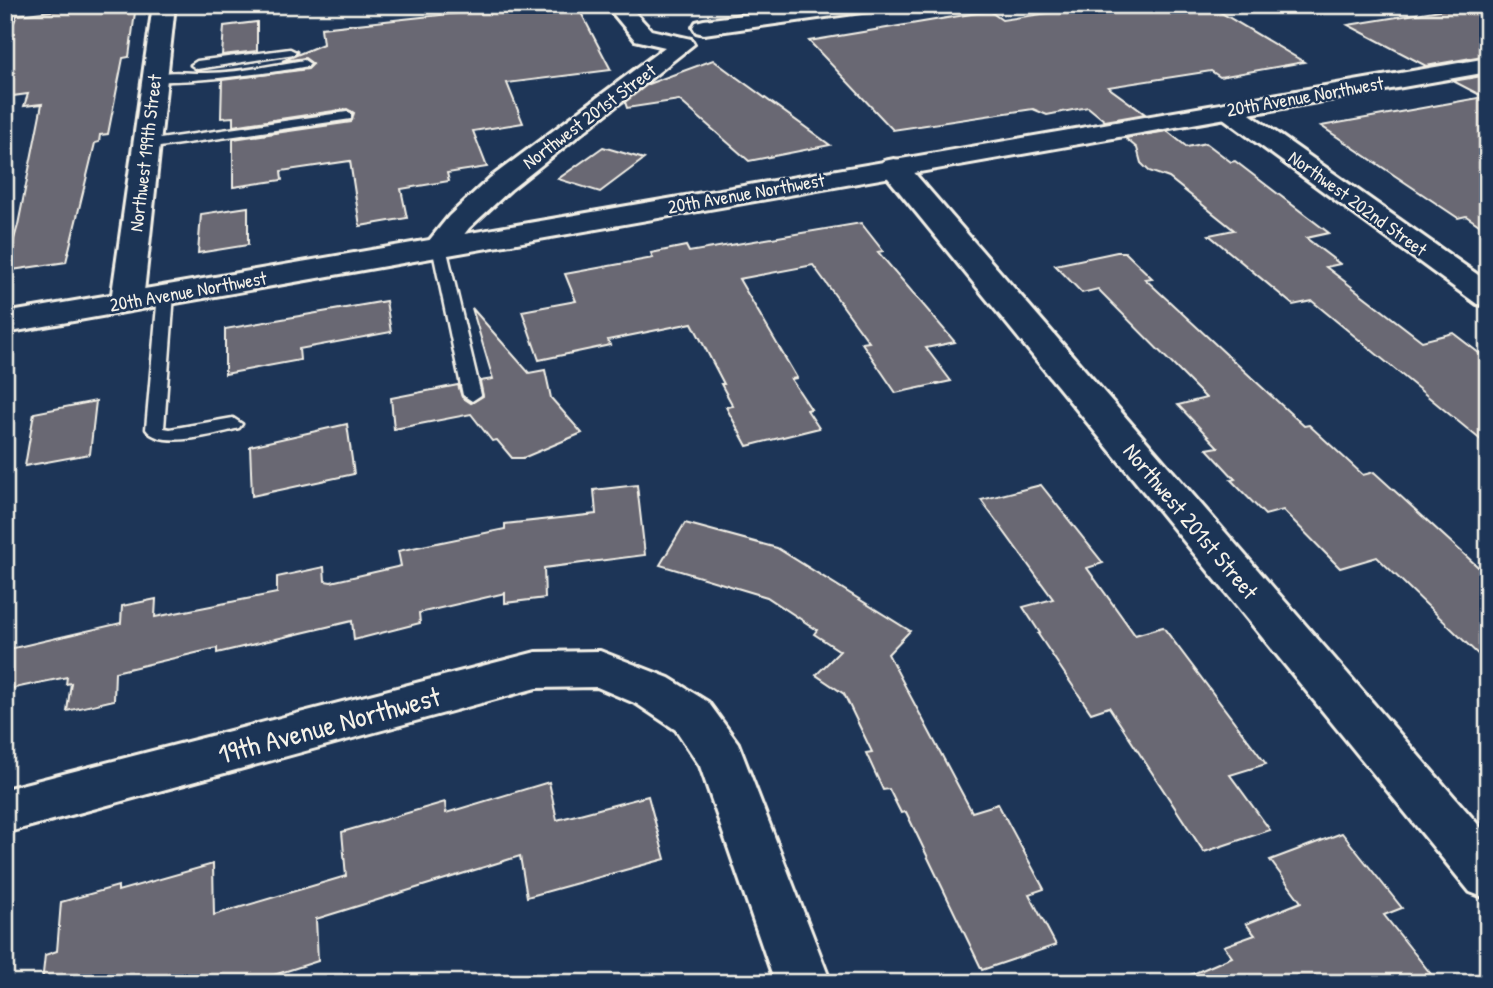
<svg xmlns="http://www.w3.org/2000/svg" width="1493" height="988" font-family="'Patrick Hand',sans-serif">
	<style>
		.building { fill: #696873; stroke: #f4f1e8; stroke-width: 2 }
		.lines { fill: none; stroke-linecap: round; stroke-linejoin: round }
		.service-casing { stroke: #f4f1e8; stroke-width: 5 }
		.minor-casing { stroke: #f4f1e8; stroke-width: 6 }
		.tertiary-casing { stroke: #f4f1e8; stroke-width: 6 }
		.service { fill: #1d3557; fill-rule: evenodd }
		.minor { fill: #1d3557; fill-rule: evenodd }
		.tertiary { fill: #1d3557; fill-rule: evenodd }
		.labels { text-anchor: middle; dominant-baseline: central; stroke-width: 5; stroke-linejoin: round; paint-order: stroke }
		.far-street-label { font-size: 19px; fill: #f4f1e8; stroke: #1d3557 }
		.street-label { font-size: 23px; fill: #f4f1e8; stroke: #1d3557 }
		.near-street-label { font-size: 28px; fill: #f4f1e8; stroke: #1d3557 }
	</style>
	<rect width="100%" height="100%" fill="#1d3557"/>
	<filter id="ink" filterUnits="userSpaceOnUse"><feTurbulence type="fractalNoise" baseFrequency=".0143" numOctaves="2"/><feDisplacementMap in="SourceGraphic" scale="14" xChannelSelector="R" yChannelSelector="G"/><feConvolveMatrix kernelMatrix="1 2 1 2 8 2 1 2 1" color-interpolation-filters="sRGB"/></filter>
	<g filter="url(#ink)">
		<g class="building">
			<polygon points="106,5 136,5 129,57 123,58 108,134 100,135 99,142 95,143 66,262 5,271 18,225 42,104 24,106 28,94 5,97 5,23 14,22 17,15"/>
			<polygon points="494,5 577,5 611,70 507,83 523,123 473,131 487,167 447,173 449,181 401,189 407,218 360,226 350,161 281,171 282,180 233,187 233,139 351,122 354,113 347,109 233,126 233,117 221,118 222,80 308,69 313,64 305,58 282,61 323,44 321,28 496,9"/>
			<polygon points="1102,5 1208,5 1304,62 1220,77 1211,71 1108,87 1145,114 1105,121 1088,107 1047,115 1033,109 893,130 809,41 977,13 991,12 1002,20"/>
			<polygon points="1471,5 1488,5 1488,55 1426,66 1348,25"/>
			<polygon points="257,22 257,51 222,55 224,26"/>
			<polygon points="713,60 732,74 830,145 749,161 679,100 627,108 625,102 648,84"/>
			<polygon points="1488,75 1488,231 1466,216 1458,218 1321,126 1484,97 1453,81"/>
			<polygon points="1167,131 1187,147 1206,143 1231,162 1235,161 1329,233 1306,238 1340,264 1326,267 1422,341 1453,333 1488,360 1488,446 1312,301 1293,305 1209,235 1234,230 1169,178 1149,171 1141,163 1137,148 1125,138"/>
			<polygon points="603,147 644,159 600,192 558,179"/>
			<polygon points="248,207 248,245 198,253 201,214"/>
			<polygon points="861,223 883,251 878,252 955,342 926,348 951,381 896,393 862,343 869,342 813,265 739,279 797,378 791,379 811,409 807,410 819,428 747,446 726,407 733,406 721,384 724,384 692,323 608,340 610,345 539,360 522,311 576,301 565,274 653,258 651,253 686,246 689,252"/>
			<polygon points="1117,252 1125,252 1152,278 1145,279 1304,426 1309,425 1363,475 1374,472 1488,576 1488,664 1377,557 1340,568 1283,510 1265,515 1231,480 1235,479 1207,449 1218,447 1178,405 1206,398 1098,289 1082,293 1055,265"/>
			<polygon points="386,301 391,332 299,349 300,360 225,374 225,329"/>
			<polygon points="472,308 529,373 545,370 551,398 582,433 523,458 512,458 497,440 492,441 471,414 394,429 391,398 458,385 462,397 471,403 483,396 480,381 493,379"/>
			<polygon points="96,401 90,454 25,466 34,413"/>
			<polygon points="347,424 354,474 252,496 250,446"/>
			<polygon points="637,485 645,555 544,568 545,598 505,603 505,593 419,613 420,623 354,640 352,621 217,653 217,648 115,672 114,700 67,711 71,683 66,684 67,677 5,690 5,650 121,623 122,606 156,599 155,617 277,593 277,577 324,567 325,581 331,582 401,566 398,551 505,529 505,524 596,514 594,490"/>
			<polygon points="1041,485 1103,563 1087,568 1135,635 1163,627 1266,764 1230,775 1270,830 1204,852 1109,707 1091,713 1038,634 1040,633 1023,607 1053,599 981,500"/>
			<polygon points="685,523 777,548 910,631 888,654 972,812 998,804 1044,889 1029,894 1056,945 982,970 906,812 901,813 889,789 883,790 866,753 872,752 844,694 816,675 840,651 814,634 817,630 767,597 660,565"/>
			<polygon points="549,782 557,820 648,796 665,859 527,897 520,856 316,919 318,961 249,983 42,983 45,955 57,951 61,902 118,886 118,891 213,864 214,915 346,876 342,832 445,802 446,813"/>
			<polygon points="1342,833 1402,908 1384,915 1438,983 1172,983 1232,957 1224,946 1255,935 1246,924 1301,902 1270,860"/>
		</g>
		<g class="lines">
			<g class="service-casing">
				<g id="service">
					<polygon points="290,49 296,52 294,54 197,69 191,65 197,61"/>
					<path d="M 304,60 L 310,64 L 308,66 C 287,71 160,87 149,79 C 164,68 189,74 207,73 C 239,73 272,65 304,60 Z"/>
					<polygon points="347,112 351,113 351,119 146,149 139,145 146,141"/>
					<polygon points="439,243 446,247 481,395 472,401 463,395 432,247"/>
					<path d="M 166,289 L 174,294 L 164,428 L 170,429 L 233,418 L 242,424 L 239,428 C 217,434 160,450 146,429 L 158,294 Z"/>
				</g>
			</g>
			<g class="minor-casing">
				<g id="minor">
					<polygon points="153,5 175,5 143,301 138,308 127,311 116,308 111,301"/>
					<polygon points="606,5 628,5 651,30 691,39 694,44 510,190 469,228 450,253 439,256 428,253 424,247 449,216 490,178 665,47 635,40"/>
					<polygon points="819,5 879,5 877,10 869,11 704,34 696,32 693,27 696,22 704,20"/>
					<polygon points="1228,102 1237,105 1488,282 1488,306 1477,304 1219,115 1215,110 1219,105"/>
					<polygon points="894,159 904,161 1488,836 1488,899 1470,892 884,173 880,167 884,161"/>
					<polygon points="600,651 669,678 708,702 738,743 831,983 775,983 700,766 676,730 637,704 597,687 536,688 5,833 5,789 536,652"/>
				</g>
			</g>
			<g class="tertiary-casing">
				<polygon id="tertiary" points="1488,58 1488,72 5,333 5,313"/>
			</g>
			<use href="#service" class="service"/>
			<use href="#minor" class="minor"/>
			<use href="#tertiary" class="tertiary"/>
		</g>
	</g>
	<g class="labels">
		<g class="far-street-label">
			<text transform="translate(1305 96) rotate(-10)">20th Avenue Northwest</text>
			<text transform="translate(589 116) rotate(-37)">Northwest 201st Street</text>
			<text transform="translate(145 153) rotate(-83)">Northwest 199th Street</text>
			<text transform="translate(746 193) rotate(-10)">20th Avenue Northwest</text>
			<text transform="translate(1358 203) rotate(36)">Northwest 202nd Street</text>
			<text transform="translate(188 291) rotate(-10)">20th Avenue Northwest</text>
		</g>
		<g class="street-label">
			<text transform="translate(1191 521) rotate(50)">Northwest 201st Street</text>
		</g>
		<g class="near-street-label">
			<text transform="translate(329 725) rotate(-15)">19th Avenue Northwest</text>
		</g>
	</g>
	<rect width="1493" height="988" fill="none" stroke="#1d3557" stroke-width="28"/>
	<rect x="14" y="14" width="1465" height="960" fill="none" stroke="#f4f1e8" stroke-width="2.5" filter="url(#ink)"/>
</svg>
